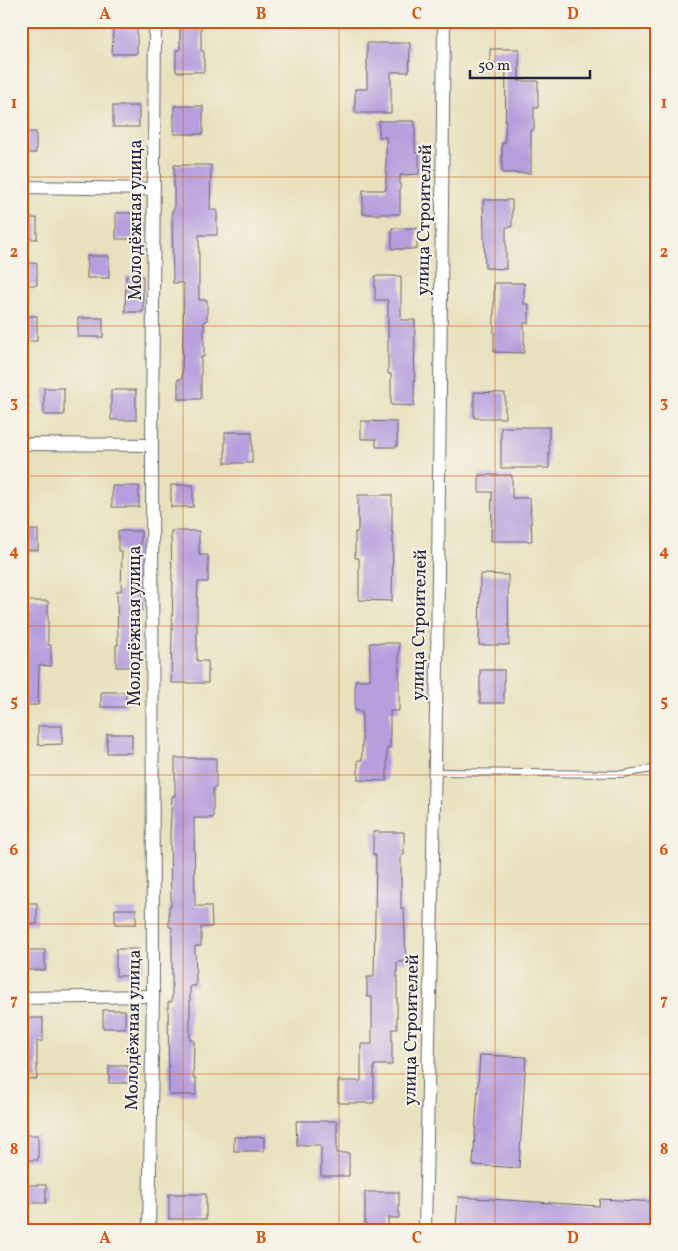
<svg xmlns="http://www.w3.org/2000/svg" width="678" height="1251" font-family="Vollkorn,serif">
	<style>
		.building { fill: #b59edd }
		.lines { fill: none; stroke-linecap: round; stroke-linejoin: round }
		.service-casing { stroke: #676569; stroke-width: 8 }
		.minor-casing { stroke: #676569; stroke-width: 14 }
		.service { stroke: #fff; stroke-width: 6 }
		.minor { stroke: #fff; stroke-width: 12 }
		.grid { fill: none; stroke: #d45411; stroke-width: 1; stroke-opacity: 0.55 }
		.labels { text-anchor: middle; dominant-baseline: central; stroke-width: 4; stroke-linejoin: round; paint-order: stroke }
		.street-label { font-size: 18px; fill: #22223b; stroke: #f7f3e8 }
		.neatline { fill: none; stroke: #d45411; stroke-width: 2 }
		.grid-label { font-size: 16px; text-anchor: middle; font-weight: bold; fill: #d45411 }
	</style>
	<rect width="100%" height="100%" fill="#f7f3e8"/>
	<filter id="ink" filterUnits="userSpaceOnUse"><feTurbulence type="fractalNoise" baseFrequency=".02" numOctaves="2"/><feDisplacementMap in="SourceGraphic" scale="10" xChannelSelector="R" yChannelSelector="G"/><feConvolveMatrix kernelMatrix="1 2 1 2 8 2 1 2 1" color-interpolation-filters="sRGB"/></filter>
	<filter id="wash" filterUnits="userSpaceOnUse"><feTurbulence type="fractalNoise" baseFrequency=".0096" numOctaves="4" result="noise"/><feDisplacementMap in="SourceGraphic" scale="20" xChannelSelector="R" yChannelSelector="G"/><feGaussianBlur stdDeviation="1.12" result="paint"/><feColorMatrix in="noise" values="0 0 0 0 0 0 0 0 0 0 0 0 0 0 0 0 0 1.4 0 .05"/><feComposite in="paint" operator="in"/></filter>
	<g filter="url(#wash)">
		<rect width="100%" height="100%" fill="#e8e1be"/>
		<g id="blocks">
			<g class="building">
				<polygon points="180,21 201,21 201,51 204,51 204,72 176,72 176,50 180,50"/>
				<polygon points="113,29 137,29 137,54 112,54"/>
				<polygon points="367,43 410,43 409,72 391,72 391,113 355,113 355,89 367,89"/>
				<polygon points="490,49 519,49 519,81 538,81 538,108 534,108 534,130 531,130 531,173 502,173 502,143 505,143 506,66 490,66"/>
				<rect x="113" y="106" width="26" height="21"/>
				<rect x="174" y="106" width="29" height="28"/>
				<polygon points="379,121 415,121 415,153 419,153 419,174 400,175 400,214 363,214 363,190 386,190 386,137 379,137"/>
				<rect x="21" y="132" width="15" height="21"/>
				<polygon points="174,165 211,165 210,210 217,210 217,235 199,235 199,300 207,300 207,321 204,321 204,357 201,357 201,399 178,399 178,379 182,379 184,283 173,283 172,210 174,210"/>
				<polygon points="483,200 512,200 512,227 506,227 506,269 485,268"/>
				<rect x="116" y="213" width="21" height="26"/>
				<rect x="21" y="218" width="16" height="21"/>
				<rect x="392" y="228" width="25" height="21"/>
				<rect x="87" y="256" width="22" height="22"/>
				<rect x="21" y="263" width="16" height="22"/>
				<polygon points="126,276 143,276 143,312 125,312"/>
				<polygon points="375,276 401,276 401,320 415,320 414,406 391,405 391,374 388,374 388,300 375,300"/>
				<polygon points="494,283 524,283 524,304 529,304 529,323 524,323 524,353 494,352"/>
				<rect x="21" y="316" width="16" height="25"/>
				<rect x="78" y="318" width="25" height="19"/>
				<rect x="44" y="388" width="20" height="27"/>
				<rect x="111" y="390" width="25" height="30"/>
				<polygon points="474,392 505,393 505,418 474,418"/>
				<polygon points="361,421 397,422 397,447 376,447 376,439 361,439"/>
				<rect x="501" y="427" width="48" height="41"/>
				<rect x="225" y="432" width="27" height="31"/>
				<polygon points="479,475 512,475 512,498 530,498 532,541 491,541 492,492 479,492"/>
				<rect x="171" y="485" width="22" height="22"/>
				<rect x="112" y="486" width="27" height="21"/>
				<polygon points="358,495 392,495 392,533 393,533 392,601 359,600 359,558 355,558 355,532 358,532"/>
				<rect x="21" y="530" width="17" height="20"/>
				<polygon points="118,531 141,531 140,591 142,591 142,611 140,611 140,638 139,638 139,667 116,667 116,645 118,645 117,591 121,591 122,551 118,551"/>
				<polygon points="171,531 199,531 199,555 208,555 208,582 198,582 197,607 197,661 208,661 208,683 171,683 173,582 172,582"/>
				<polygon points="480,574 508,575 509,645 479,645"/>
				<polygon points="27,601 48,601 48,645 51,645 51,666 39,665 38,705 21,705 21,645 27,645"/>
				<polygon points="370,643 399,643 399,711 390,711 390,748 387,748 387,781 358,780 358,760 362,760 362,711 355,711 355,680 370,680"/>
				<rect x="480" y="670" width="24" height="33"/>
				<rect x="101" y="692" width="25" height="15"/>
				<polygon points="38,726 62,726 62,744 38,745"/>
				<rect x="107" y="734" width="25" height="19"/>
				<polygon points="175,758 216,758 216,788 213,788 213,818 194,818 195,906 211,906 212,927 201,927 201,946 195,946 196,986 190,986 190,1040 194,1040 193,1078 196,1078 196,1095 169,1095 168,1002 172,1002 172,927 169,927 169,906 171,906 170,831 172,796 175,796"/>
				<polygon points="373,832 404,832 404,855 401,855 401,909 404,909 406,962 397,962 397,1029 392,1029 392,1065 374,1065 374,1103 338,1103 338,1081 361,1081 361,1044 372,1044 372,997 367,997 367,977 374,977 376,855 373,855"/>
				<rect x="21" y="903" width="16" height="21"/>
				<rect x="115" y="909" width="21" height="15"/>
				<rect x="116" y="949" width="23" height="27"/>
				<rect x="21" y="950" width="24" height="20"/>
				<rect x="103" y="1010" width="22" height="18"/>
				<polygon points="21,1018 43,1018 43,1041 37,1041 37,1079 21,1079"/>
				<polygon points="480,1055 526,1057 519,1168 473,1165"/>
				<rect x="109" y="1066" width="19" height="17"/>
				<polygon points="296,1121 337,1121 337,1153 349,1153 349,1176 321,1176 321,1145 297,1145"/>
				<rect x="21" y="1135" width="17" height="25"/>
				<rect x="234" y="1137" width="30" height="14"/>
				<rect x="21" y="1185" width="25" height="18"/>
				<polygon points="365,1192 399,1192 399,1218 388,1218 388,1230 365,1230"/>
				<rect x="169" y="1194" width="37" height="25"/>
				<polygon points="458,1197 599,1206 600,1199 657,1202 657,1230 456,1230"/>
			</g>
		</g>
	</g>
	<g filter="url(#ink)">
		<use href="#blocks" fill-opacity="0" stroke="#676569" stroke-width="1"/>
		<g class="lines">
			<g class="service-casing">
				<polyline id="service" points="434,772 623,774 657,768"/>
			</g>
			<g class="minor-casing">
				<g id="minor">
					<polyline points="21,187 154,189"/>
					<polyline points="21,444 152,445"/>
					<polyline points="21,998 153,996"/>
					<polyline points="149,1230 153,996 152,445 155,21"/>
					<polyline points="425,1230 437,664 444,21"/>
				</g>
			</g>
			<use href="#service" class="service"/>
			<use href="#minor" class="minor"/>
		</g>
	</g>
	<path class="grid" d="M 183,21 L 183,1230M 339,21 L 339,1230M 495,21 L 495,1230M 21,177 L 657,177M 21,326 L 657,326M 21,476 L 657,476M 21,626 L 657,626M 21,775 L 657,775M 21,924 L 657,924M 21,1074 L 657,1074"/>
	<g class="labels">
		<g class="street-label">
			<text transform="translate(136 220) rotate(-90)">Молодёжная улица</text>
			<text transform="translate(425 220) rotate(-89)">улица Строителей</text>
			<text transform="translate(420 625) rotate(-89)">улица Строителей</text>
			<text transform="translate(135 626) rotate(-90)">Молодёжная улица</text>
			<text transform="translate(134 1030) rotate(-89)">Молодёжная улица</text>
			<text transform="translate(412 1030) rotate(-89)">улица Строителей</text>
		</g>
	</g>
	<rect width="678" height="1251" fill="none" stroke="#f7f3e8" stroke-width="55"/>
	<path d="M470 70v8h120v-8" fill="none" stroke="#22223b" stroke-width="2.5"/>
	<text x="478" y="70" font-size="15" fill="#22223b" stroke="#f7f3e8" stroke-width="4" paint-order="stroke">50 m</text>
	<rect x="28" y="28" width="622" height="1196" class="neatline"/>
	<g class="grid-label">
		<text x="105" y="19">A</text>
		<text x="261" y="19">B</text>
		<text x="417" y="19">C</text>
		<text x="573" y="19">D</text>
		<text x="14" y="108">1</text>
		<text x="664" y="108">1</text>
		<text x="14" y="257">2</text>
		<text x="664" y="257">2</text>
		<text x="14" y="407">3</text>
		<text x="664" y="407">3</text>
		<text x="14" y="556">4</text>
		<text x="664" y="556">4</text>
		<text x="14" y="706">5</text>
		<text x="664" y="706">5</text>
		<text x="14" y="855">6</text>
		<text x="664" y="855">6</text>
		<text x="14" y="1005">7</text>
		<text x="664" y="1005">7</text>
		<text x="14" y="1154">8</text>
		<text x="664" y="1154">8</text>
		<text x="105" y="1243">A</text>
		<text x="261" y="1243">B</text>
		<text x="417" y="1243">C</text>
		<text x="573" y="1243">D</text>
	</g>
</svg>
